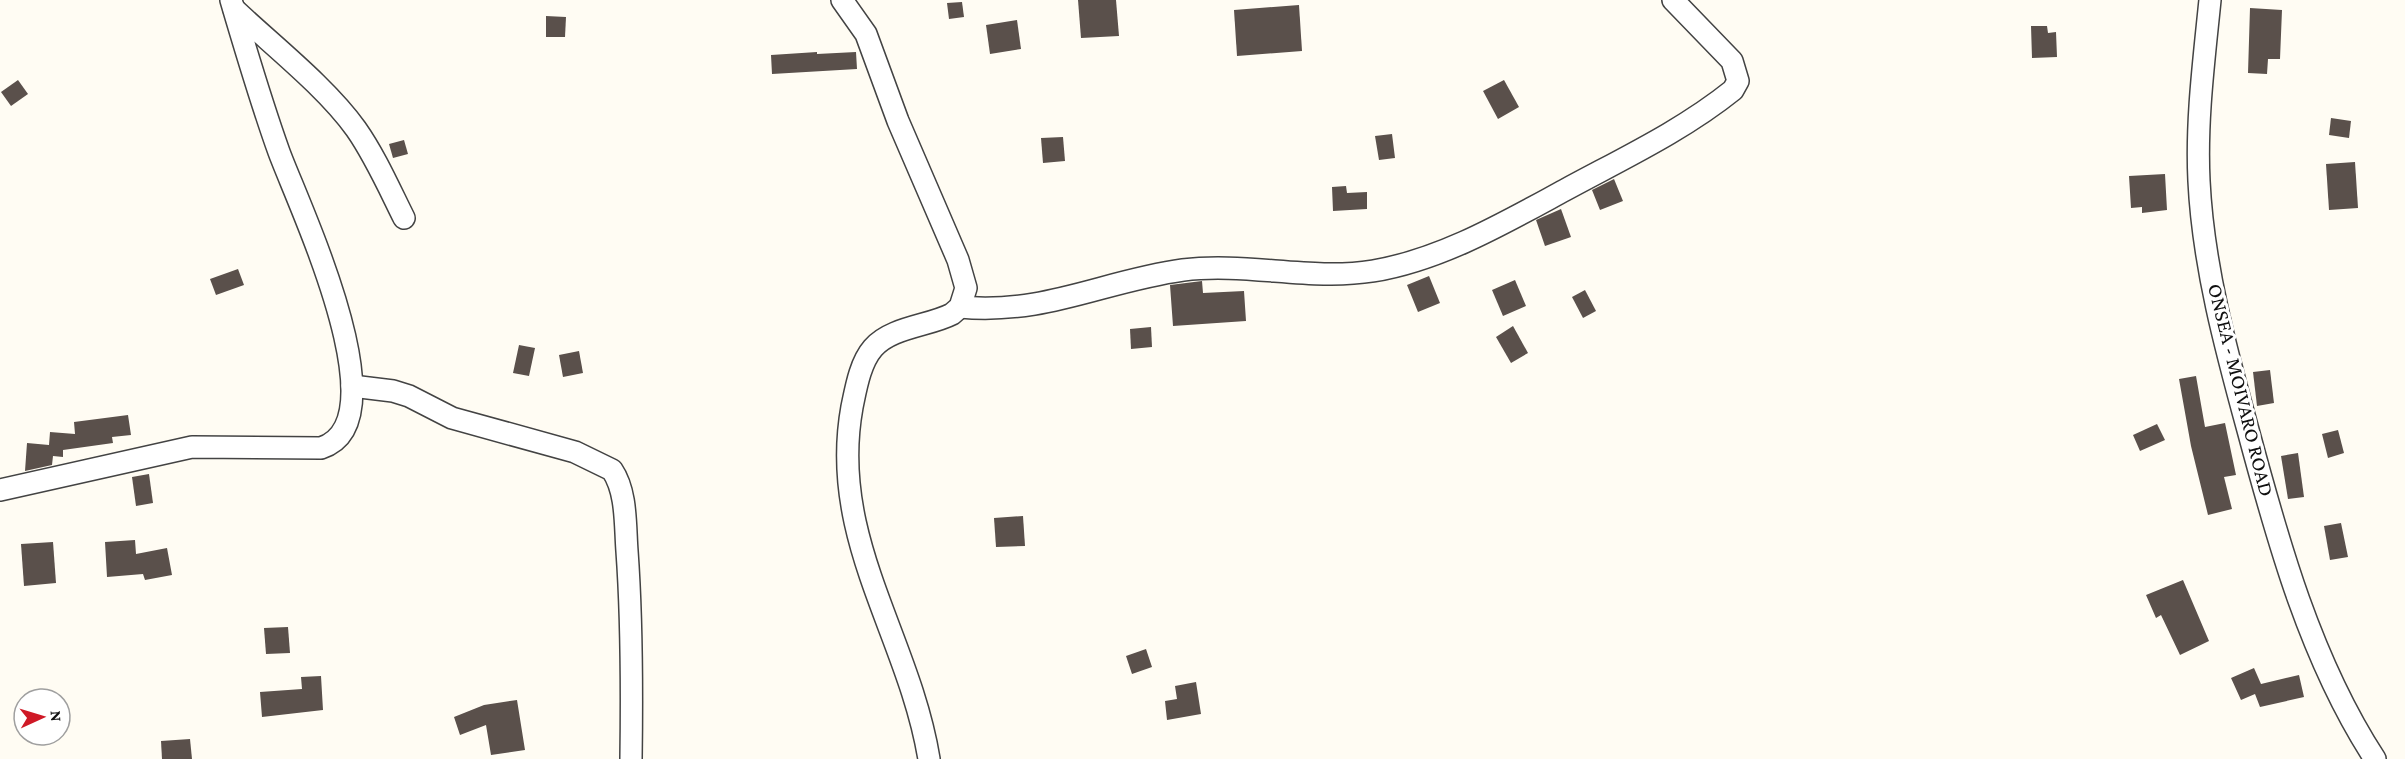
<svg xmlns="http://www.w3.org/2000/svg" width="2405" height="759" font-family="'Crimson Pro',serif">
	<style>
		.building { fill: #5a504b }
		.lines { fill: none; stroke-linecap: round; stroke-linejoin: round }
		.minor-casing { stroke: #434343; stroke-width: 24 }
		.minor { stroke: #fff; stroke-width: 21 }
		.labels { text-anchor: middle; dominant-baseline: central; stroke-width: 6; stroke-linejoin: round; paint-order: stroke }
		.street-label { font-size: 21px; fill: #101010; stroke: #fff }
	</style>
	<rect width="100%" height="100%" fill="#fffcf3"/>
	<g class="building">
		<polygon points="1078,0 1116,0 1119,36 1081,38"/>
		<polygon points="962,2 964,17 949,19 947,3"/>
		<polygon points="1299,5 1302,51 1237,56 1234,10"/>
		<polygon points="2250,8 2282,10 2280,59 2268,59 2267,74 2248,73"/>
		<polygon points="546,16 566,17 565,37 546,37"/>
		<polygon points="1017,20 1021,49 990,54 986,25"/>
		<polygon points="2031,26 2047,26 2048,33 2056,32 2057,57 2032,58"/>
		<polygon points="817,52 817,54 856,52 857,69 772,74 771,55"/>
		<polygon points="18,80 28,94 11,106 1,92"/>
		<polygon points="1504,80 1519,107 1498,119 1483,91"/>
		<polygon points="2331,118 2351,121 2349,138 2329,135"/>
		<polygon points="1392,134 1395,158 1379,160 1375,136"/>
		<polygon points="1063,137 1065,161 1043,163 1041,138"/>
		<polygon points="404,140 408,154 393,158 389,144"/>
		<polygon points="2355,162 2358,208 2329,210 2326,164"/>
		<polygon points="2165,174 2167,210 2142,213 2142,207 2131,208 2129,176"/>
		<polygon points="1614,179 1623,201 1600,210 1592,190"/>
		<polygon points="1346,186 1347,193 1367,192 1367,209 1333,211 1332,187"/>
		<polygon points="1561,209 1571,237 1545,246 1536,220"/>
		<polygon points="238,269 244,285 216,295 210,279"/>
		<polygon points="1429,276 1440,303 1418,312 1407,285"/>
		<polygon points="1515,280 1526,306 1503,316 1492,290"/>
		<polygon points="1202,281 1203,293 1244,291 1246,321 1173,326 1170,285"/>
		<polygon points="1585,290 1596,311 1583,318 1572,297"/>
		<polygon points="1513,326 1528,353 1511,363 1496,337"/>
		<polygon points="1151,327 1152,347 1131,349 1130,329"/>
		<polygon points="519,345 535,348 529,376 513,373"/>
		<polygon points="579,351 583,373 563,377 559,355"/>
		<polygon points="2270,370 2274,403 2257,406 2253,372"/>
		<polygon points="2196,376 2205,427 2225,423 2236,475 2224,477 2232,509 2208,515 2191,446 2179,379"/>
		<polygon points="128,415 131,435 112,437 113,443 63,450 63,457 53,456 52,465 25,471 27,443 49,445 50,432 75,434 74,422"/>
		<polygon points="2157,424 2165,440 2140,451 2133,435"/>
		<polygon points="2338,430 2344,453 2328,458 2322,434"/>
		<polygon points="2298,453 2304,497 2288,499 2281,456"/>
		<polygon points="149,474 153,503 136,506 132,477"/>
		<polygon points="1023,516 1025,546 996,547 994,518"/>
		<polygon points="2341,523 2348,557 2330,560 2324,526"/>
		<polygon points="135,540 136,554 167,548 172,575 145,580 143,574 107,577 105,542"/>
		<polygon points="53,542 56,583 24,586 21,544"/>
		<polygon points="2183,580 2209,641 2180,655 2161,615 2156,618 2146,595"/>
		<polygon points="288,627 290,653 266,654 264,628"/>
		<polygon points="1146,649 1152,667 1132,674 1126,656"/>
		<polygon points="2254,668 2261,684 2299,675 2304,697 2260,707 2255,694 2241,700 2231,678"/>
		<polygon points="321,676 323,710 262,717 260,692 302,689 301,677"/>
		<polygon points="1196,682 1201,714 1167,720 1165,701 1177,699 1175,686"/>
		<polygon points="517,700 525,750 491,755 486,725 460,735 454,717 484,705"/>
		<polygon points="190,739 192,759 162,759 161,741"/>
	</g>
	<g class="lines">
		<g class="minor-casing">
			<g id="minor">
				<path d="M 842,0 L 866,34 L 898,121 L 958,260 L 966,288 L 960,307 L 952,314 C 929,326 891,327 873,348 C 860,363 856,388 852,407 C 828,539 909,636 929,759"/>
				<path d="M 2210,0 C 2204,60 2196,121 2199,181 C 2203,265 2226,350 2248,430 C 2278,542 2311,661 2375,759"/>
				<path d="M 234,9 C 271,44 326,87 356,129 C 375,156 389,188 404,218"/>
				<path d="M 960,307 C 1045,315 1103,281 1183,270 C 1246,262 1310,281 1373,271 C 1441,260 1506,222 1565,190 C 1622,159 1682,131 1733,90 L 1738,81 L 1732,61 L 1673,0"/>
				<path d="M 352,386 L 393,391 L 409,396 L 452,418 L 575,452 L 612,470 C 627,492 625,525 627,551 C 632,620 632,689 631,759"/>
				<path d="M 0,490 L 192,447 L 321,448 C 403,422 298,204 279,152 C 261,102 246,51 231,0"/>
			</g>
		</g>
		<use href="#minor" class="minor"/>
	</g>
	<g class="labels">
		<g class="street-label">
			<text transform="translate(2241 390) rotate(76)">ONSEA - MOIVARO ROAD</text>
		</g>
	</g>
	<g transform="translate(42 717) rotate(86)"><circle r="28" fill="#ffffff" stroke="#9f9f9f" stroke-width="1.5"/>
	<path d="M0-4.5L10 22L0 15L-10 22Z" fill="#cf1926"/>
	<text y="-9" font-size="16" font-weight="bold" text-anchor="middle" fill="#101010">N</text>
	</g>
</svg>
